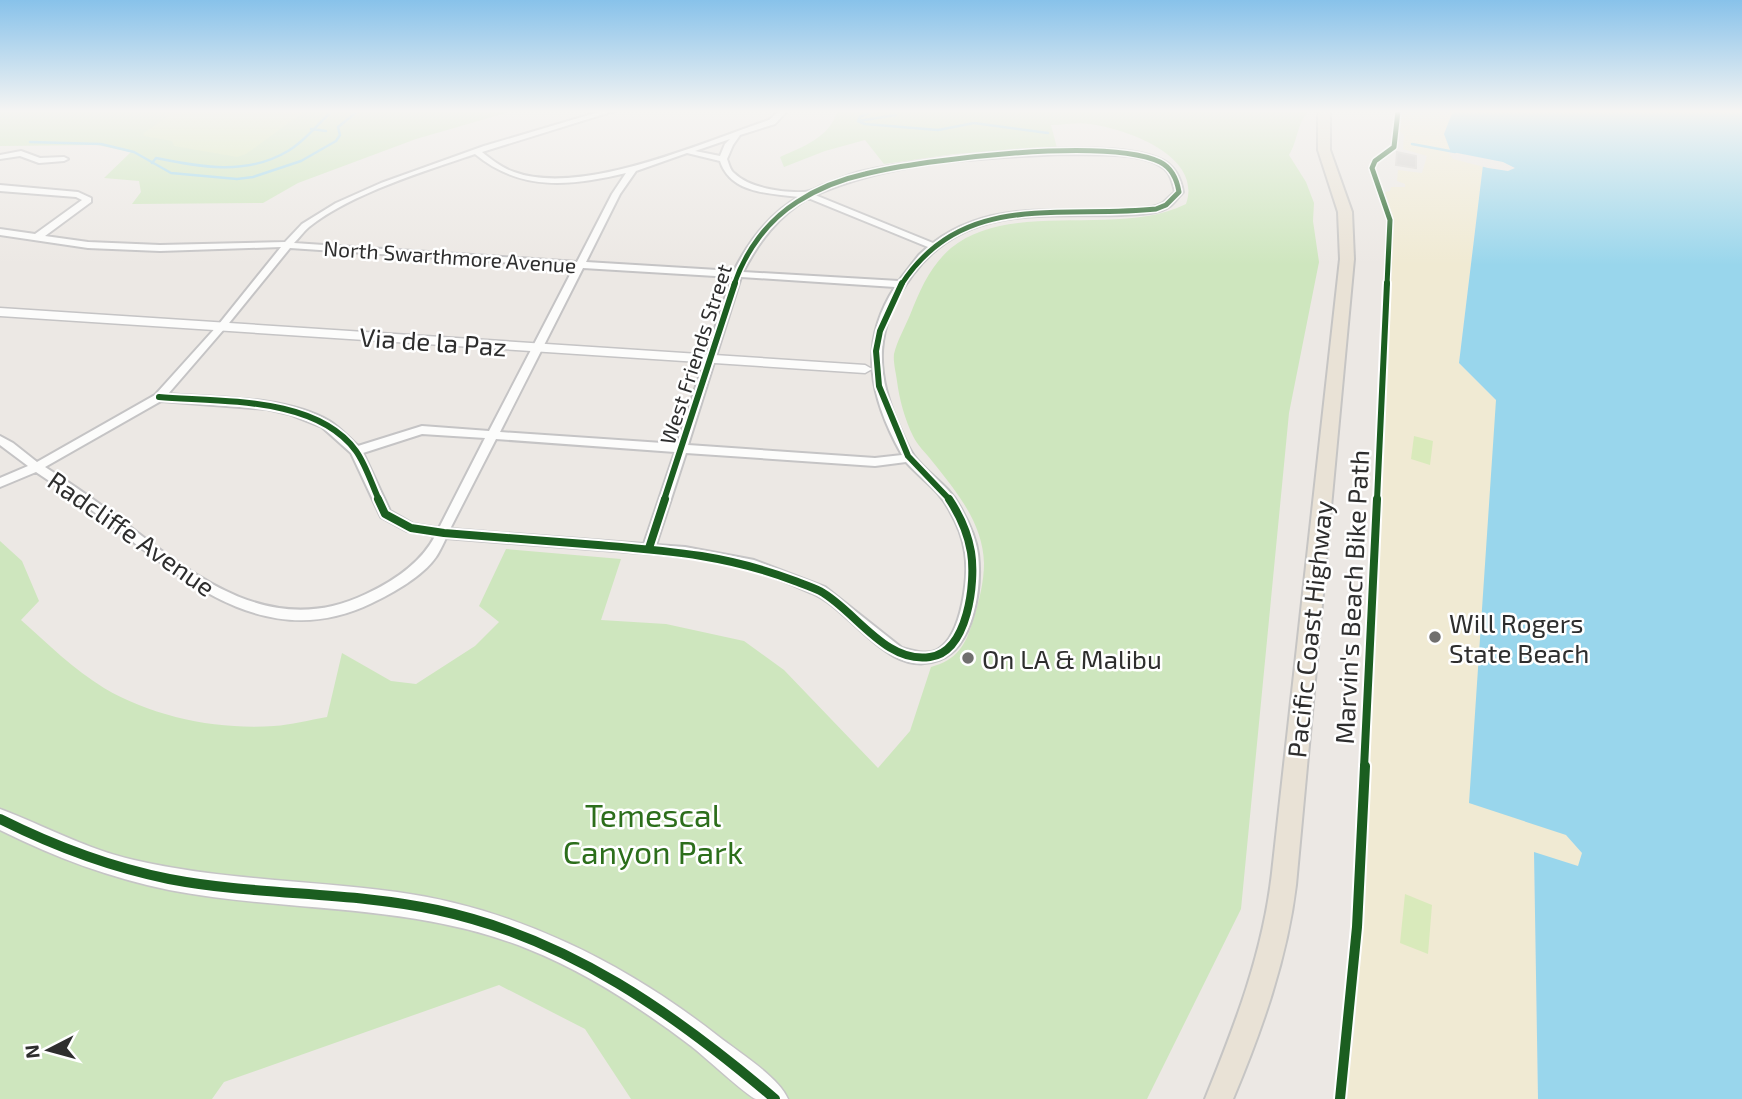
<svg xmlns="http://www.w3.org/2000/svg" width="1742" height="1099" font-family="'Exo 2',sans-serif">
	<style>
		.green { fill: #cee6be }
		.sand { fill: #f0ead3 }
		.pitch { fill: #d9eabb }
		.water { fill: #99d6ec }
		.pier { fill: #ece8e4 }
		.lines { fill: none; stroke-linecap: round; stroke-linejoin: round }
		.stream { stroke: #99d6ec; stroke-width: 2.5 }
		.building { fill: #d1cecb; stroke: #d7d4d0; stroke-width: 2 }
		.minor-casing { stroke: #c5c4c5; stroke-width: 4 }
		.tertiary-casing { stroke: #c5c4c5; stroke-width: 3 }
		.secondary-casing { stroke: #c5c4c5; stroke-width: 3 }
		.trunk-casing { stroke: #c6c5c4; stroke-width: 4 }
		.minor { fill: #fcfcfb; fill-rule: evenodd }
		.tertiary { fill: #fcfcfb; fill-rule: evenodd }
		.secondary { fill: #fcfcfb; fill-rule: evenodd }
		.trunk { fill: #e9e2d6; fill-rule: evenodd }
		.cycleway-far3-casing { stroke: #fff; stroke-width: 8 }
		.cycleway-far2-casing { stroke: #fff; stroke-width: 10 }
		.cycleway-far1-casing { stroke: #fff; stroke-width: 12 }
		.cycleway-casing { stroke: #fff; stroke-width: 14 }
		.cycleway-far3 { stroke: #1b5e20; stroke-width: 5 }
		.cycleway-far2 { stroke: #1b5e20; stroke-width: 6 }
		.cycleway-far1 { stroke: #1b5e20; stroke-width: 8 }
		.cycleway { stroke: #1b5e20; stroke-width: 10 }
		.poi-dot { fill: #706f6e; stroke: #fff; stroke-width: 2.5 }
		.labels { text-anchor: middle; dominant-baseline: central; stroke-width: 5; stroke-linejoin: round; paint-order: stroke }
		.far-street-label { font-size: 21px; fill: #2e2e2e; stroke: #fff }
		.street-label { font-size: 26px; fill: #2e2e2e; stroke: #fff }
		.poi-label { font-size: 26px; fill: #2e2e2e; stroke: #fff; text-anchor: start }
		.near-park-label { font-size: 32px; fill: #2c6e1b; stroke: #fff }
	</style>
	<rect width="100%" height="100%" fill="#ece8e4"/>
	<g class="green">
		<polygon points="0,111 513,111 416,139 298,183 263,203 132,204 141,192 139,181 104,178 131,152 97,145 0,146"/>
		<path d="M 837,111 L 1309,111 C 1297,122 1298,141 1289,155 L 1306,182 L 1314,203 L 1313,221 L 1319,262 L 1289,413 L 1241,909 L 1147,1099 L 631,1099 L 585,1029 L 499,985 L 224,1082 L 212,1099 L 0,1099 L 0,541 L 22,561 L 39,601 L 21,620 C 48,644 73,669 104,688 C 153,717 217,730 274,726 C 291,725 309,720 327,717 L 342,653 L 391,681 L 416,684 L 475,646 L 499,622 L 479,606 L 506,549 L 621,559 L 601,620 L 666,624 L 744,641 L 784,670 L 878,768 L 910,731 L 931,667 C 957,660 966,645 973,620 C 979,602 984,582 984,563 C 983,523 956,491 932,461 C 926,453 917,445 913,436 C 905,420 899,398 897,381 C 896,373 893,362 894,354 C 897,341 905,327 910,315 C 920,290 930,266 951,248 C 1012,199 1119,238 1186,204 C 1203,156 1127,129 1090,124 C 1078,122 1064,125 1051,125 L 1057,148 L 954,154 L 884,164 L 865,140 L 825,151 L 784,167 L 780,157 C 802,147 831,137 837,111 Z"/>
	</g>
	<polygon class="sand" points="1402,111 1453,111 1444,134 1483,165 1459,363 1496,400 1566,835 1582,853 1578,866 1534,853 1538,1099 1346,1099 1355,1026 1360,944 1394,220 1385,192 1390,191 1391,187 1405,187 1405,184 1397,181 1398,170 1422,173 1427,156 1403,149 1404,135 1400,132"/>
	<g class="pitch">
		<polygon points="177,111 305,111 246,154 237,157 174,146 172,141 144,136 143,133"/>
		<polygon points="1414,436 1433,441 1430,465 1411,459"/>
		<polygon points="1405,894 1432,905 1428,954 1400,943"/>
	</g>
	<polygon class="water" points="1453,111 1742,111 1742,1099 1538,1099 1534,852 1578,866 1582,853 1566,835 1469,803 1496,400 1459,363 1483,165 1452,155 1444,134"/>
	<polygon class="pier" points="1447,151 1503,162 1515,168 1508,171 1488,168 1453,159"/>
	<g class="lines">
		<g class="stream">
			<polyline points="873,111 860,117 858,121 865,124 938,130 974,123 1048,133"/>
			<polyline points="858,121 896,115"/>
			<polyline points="311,129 326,131"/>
			<polyline points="30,142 101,144 134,152 171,173 237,179 253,177 301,161 336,141 340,135 338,127 358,111"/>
			<polyline points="1412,144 1455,152"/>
			<path d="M 152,163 L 156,158 C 201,167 246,176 288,151 C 304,142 318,124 332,111"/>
		</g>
	</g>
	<polygon class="building" points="1397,152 1416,156 1416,168 1396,165"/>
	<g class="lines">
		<g class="minor-casing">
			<g id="minor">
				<path d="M 602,111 L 614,111 L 482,152 C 492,160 502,168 514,172 C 582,197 703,142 769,120 L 779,111 L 787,111 L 775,124 L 740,135 L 733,145 L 727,159 C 729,164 730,170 734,173 C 749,188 783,193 804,192 C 811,192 818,187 824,185 C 837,180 850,174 864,171 C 922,158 1115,133 1164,161 C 1176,168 1181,180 1183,192 C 1179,196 1175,202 1170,206 C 1158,215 1136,214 1121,215 C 1044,217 965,204 913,274 C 874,326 874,372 900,428 C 904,437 908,448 914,456 C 929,476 948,484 960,507 C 968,521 976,538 978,554 C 982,587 974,647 939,660 C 888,680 853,610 812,593 C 793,585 773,576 753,570 C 709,557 661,555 616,551 C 559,547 503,542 446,538 C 443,544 440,551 436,557 C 423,576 393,593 372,603 C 268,654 184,581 106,521 C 83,503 60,488 36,472 L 0,487 L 0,478 L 28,466 L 0,445 L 0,436 L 13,443 L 37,462 L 155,395 L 219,324 L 281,247 L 160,251 L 88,248 L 0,235 L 0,229 L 35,234 L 82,200 L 76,197 L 0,191 L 0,185 L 78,192 L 91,198 L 91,202 L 45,236 L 88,242 L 160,245 L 285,242 L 302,224 L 336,203 L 381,183 L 484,146 ZM 730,139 L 725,144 L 720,156 L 695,151 ZM 687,153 L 720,161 C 731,194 769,193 799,197 C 769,214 749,241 734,271 L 586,262 L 620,194 L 636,171 ZM 475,154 C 521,192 572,186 626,173 L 612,194 L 577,262 L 294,243 C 299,238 304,231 309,227 C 350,194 425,171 475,154 ZM 1061,154 C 1089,155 1147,150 1167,171 C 1172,177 1173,184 1175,192 C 1171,195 1167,200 1163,203 C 1145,215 1055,209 1029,211 C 994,213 961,222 933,243 L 815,195 C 891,161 979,158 1061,154 ZM 808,198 L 928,247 L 919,255 L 899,281 L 743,272 C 759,241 778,216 808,198 ZM 290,248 L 574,267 L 489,431 L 422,426 L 358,446 C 349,438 339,427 329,421 C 285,396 217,398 168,394 L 225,328 ZM 583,268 L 732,277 L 677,444 L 500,432 ZM 741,277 L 895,287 C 858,344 870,398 902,455 L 875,458 L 688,445 ZM 161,401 L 267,409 L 289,414 L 322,427 L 351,453 L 381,517 L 407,531 L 435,536 C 421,563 394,581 366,594 C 269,641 190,573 116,516 C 93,499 70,483 45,467 ZM 422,434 L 485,438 L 439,528 L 413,524 L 390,511 L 363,453 ZM 496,439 L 675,452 L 644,544 L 450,529 ZM 686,453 L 875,466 L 906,462 C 921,479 940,490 950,511 C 957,523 963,538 965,552 C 969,577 962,634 939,649 C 928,656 914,651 902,648 L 825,587 L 754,560 L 685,547 L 656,545 Z"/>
				<polygon points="21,151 40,158 64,157 68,159 64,161 39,163 20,156 0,159 0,155"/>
			</g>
		</g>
		<g class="tertiary-casing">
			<polygon id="tertiary" points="0,308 865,365 872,369 865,373 0,316"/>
		</g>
		<g class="secondary-casing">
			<path id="secondary" d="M 0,809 C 45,826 86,849 134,860 C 220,880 309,880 397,892 C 515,908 625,963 718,1036 C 737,1051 779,1077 788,1099 C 779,1099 765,1099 756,1099 C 748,1097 702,1054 691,1046 C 641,1008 586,972 528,949 C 412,902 289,913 169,890 C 110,878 54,857 0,830 Z"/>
		</g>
		<g class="trunk-casing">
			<path id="trunk" d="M 1318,111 L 1330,111 L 1330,150 L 1352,212 L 1354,259 L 1296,885 C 1287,959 1262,1030 1233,1099 L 1205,1099 C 1235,1025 1263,953 1272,873 L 1340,259 L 1338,212 L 1318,150 Z"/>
		</g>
		<use href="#minor" class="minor"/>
		<use href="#tertiary" class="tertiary"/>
		<use href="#secondary" class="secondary"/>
		<use href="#trunk" class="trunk"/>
		<g class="cycleway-far3-casing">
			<g id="cycleway-far3">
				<path d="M 734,285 C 745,252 767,221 797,202 C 817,189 842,179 865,174 C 925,159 1106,137 1160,162 C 1172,168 1177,180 1179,192 L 1166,205 L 1156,209 C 1061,219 962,190 901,285"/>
				<polyline points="1387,285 1390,220 1372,168 1375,161 1394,147 1398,111"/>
			</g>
		</g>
		<g class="cycleway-far2-casing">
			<g id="cycleway-far2">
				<polyline points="902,283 880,331 876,351 879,386 908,456 950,500"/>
				<path d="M 159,397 C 220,402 316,396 356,451 C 366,465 372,485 379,500"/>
				<polyline points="664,500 735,283"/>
				<polyline points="1377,500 1387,283"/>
			</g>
		</g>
		<g class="cycleway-far1-casing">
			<g id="cycleway-far1">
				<path d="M 378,499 L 385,514 L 411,528 L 444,533 C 495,537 546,541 598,545 C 670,551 727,555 795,581 C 803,584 812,587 820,591 C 855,610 885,664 930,657 C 968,652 976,582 971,552 C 968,534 959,514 949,499"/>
				<polyline points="649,548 665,499"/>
				<polyline points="1364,768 1377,499"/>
			</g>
		</g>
		<g class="cycleway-casing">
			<g id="cycleway">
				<path d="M 0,819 C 54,846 109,867 169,879 C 258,896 349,891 437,910 C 568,938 675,1014 775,1099"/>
				<polyline points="1340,1099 1357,927 1365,766"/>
			</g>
		</g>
		<use href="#cycleway-far3" class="cycleway-far3"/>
		<use href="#cycleway-far2" class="cycleway-far2"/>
		<use href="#cycleway-far1" class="cycleway-far1"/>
		<use href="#cycleway" class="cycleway"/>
	</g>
	<linearGradient id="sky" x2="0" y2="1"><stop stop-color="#88c2ea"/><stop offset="0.42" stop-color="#f6f5f3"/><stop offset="1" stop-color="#f6f5f3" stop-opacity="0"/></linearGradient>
	<rect width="1742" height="265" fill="url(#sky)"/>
	<g class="poi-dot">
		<circle cx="1435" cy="637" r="7"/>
		<circle cx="968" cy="658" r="7"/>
	</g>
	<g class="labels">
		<g class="far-street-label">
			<text transform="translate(450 256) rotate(4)">North Swarthmore Avenue</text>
			<text transform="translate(695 354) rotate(-72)">West Friends Street</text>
		</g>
		<g class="street-label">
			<text transform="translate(433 341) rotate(4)">Via de la Paz</text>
			<text transform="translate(132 533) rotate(35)">Radcliffe Avenue</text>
			<text transform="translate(1351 597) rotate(-87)">Marvin's Beach Bike Path</text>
			<text transform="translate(1309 629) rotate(-84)">Pacific Coast Highway</text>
		</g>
		<g class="poi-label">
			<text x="1449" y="622">Will Rogers<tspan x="1449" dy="30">State Beach</tspan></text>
			<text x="982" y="658">On LA &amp; Malibu</text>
		</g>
		<g class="near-park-label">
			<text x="653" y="814">Temescal<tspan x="653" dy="37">Canyon Park</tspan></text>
		</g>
	</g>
	<g transform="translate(49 1050) rotate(264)" stroke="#ffffff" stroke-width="5" paint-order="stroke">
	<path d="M0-5L12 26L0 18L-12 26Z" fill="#2e2e2e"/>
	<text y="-10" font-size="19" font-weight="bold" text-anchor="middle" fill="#2e2e2e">N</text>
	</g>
</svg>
